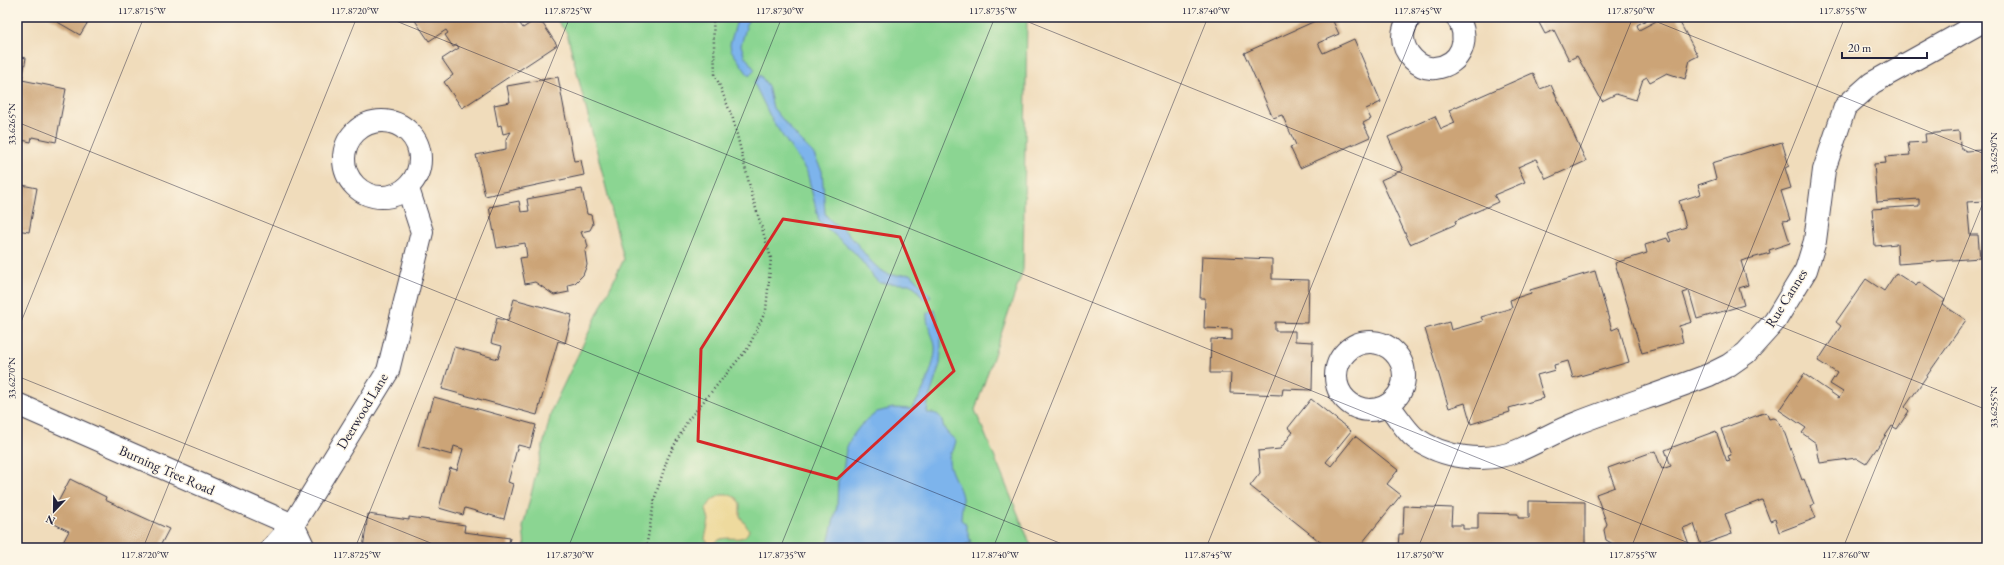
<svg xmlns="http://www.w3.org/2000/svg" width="2004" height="565" font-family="'EB Garamond',serif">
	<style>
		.green { fill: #8bd592; stroke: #567c66 }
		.sand { fill: #eeda9e; stroke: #887e6c }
		.water { fill: #7db4ec; stroke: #506b94 }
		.building { fill: #cca477 }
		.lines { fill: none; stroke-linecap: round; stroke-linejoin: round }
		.street-casing { stroke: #413e4e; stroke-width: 24 }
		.path { stroke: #413e4e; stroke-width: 2.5; stroke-dasharray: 1 3; stroke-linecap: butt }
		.street { stroke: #fff; stroke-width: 22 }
		.marked { fill: none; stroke: #d62828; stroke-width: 3; stroke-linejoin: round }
		.ticks { fill: none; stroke: #22223b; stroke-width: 1; stroke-opacity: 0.45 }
		.labels { text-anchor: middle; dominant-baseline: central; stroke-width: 3; stroke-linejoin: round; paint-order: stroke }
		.street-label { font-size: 14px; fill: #22223b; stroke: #fcf5e5 }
		.neatline { fill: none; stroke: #22223b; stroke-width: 1.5 }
		.ticks-label { font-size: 10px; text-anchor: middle; fill: #22223b }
	</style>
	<rect width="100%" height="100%" fill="#fcf5e5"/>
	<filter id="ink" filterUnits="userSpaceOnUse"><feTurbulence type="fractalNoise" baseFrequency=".025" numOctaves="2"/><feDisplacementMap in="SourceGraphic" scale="8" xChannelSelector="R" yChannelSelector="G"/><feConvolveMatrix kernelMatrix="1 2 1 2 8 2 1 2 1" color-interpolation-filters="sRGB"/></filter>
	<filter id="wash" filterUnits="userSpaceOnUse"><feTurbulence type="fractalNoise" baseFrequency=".012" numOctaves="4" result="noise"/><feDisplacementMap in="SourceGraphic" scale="16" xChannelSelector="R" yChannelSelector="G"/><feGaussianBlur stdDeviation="0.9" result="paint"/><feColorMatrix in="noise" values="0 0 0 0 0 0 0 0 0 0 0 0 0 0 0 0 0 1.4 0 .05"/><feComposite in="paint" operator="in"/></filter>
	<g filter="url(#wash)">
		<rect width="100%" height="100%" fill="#f0dcbb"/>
		<polygon class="green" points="554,17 1027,17 1023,270 975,410 1032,548 525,548 523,527 552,409 624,259 567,33"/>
		<path class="sand" d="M 721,495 L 730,495 L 737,498 L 740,504 L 740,516 L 749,530 C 745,543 731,536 721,539 C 718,540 716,543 712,544 L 707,542 L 705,539 L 709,520 L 706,509 L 712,500 Z"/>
		<g class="water">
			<polygon points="738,17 749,17 741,45 744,55 755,70 749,76 731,50 730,44"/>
			<path d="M 760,75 L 768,86 L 773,108 L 798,138 L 813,153 L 822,171 L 825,213 C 830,223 837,224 845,231 C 859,243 868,263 884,272 C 893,278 902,274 911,274 L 931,297 L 924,300 L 915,287 L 909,284 L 880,283 L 875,279 L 856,254 L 819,221 L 807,172 L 772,120 L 754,83 Z"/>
			<path d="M 935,310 L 941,337 L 941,351 L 940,364 L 928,402 L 927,413 C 946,412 940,424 946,431 C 949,435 953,438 956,441 L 953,451 L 950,453 C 945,469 960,483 962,498 C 963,505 961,512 961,520 L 965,523 L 971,543 L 966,544 L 965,548 L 827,548 L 837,506 L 838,481 L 843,472 L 846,449 L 851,438 L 861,425 L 877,412 L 893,408 L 911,409 C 921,399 937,360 935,346 C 933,334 926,325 927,313 Z"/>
		</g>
		<g id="blocks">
			<g class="building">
				<polygon points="49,17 91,17 80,35"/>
				<polygon points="417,17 506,17 505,19 507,22 515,17 523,28 532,22 543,24 557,45 462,108 444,82 453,75 442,59 459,48 457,45 453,47 445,35 448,33 446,30 429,41 414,19"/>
				<polygon points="1324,17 1331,17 1339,34 1318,43 1323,53 1354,39 1381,102 1366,109 1371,119 1363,123 1370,137 1300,168 1290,147 1296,145 1282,115 1273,118 1244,53"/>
				<polygon points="1536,17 1652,17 1637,25 1639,30 1664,17 1677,17 1698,56 1690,60 1685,79 1667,73 1650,82 1647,77 1643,79 1636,100 1616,94 1602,101 1577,56 1569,60 1554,30 1545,34"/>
				<polygon points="17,56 26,58 22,80 66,89 56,142 32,137 31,142 17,139"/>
				<polygon points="1533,73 1540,89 1551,85 1586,161 1546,179 1536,159 1518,167 1525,182 1494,195 1498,202 1455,221 1456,224 1410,244 1381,180 1403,170 1388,137 1435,116 1441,129 1455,123 1449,110"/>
				<polygon points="558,77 574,161 581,160 584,175 485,196 476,155 506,149 506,140 511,132 503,134 501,125 498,126 494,105 510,102 507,86"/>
				<polygon points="1959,131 1960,147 1966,151 1982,150 1985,201 1967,202 1970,235 1978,235 1980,258 1898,264 1897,244 1875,246 1872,209 1919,206 1919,199 1877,202 1874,164 1886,163 1885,157 1910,155 1908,143 1926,142 1925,134"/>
				<polygon points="1782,142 1789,166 1785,168 1791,188 1781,191 1790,220 1783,221 1790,243 1769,250 1770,253 1741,261 1748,285 1739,288 1744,305 1697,319 1689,291 1683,293 1692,322 1679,326 1683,342 1642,353 1615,263 1647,253 1645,245 1667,238 1669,242 1671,241 1668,233 1686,227 1679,201 1701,194 1698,185 1716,179 1712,163"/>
				<polygon points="17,184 37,188 29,232 17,230"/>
				<polygon points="582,189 587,214 591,215 593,224 590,230 581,232 583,237 586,239 588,247 585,251 587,265 583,275 575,283 568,285 569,292 554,295 535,282 525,284 520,258 527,257 525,243 497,248 489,207 519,201 521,212 529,211 527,199"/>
				<polygon points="1202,256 1272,259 1272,279 1309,280 1308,323 1275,322 1275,331 1295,331 1295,341 1313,342 1312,390 1283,389 1282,395 1230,393 1231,373 1210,373 1211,339 1232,340 1232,329 1204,328 1205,298 1200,298"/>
				<polygon points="1595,271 1612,330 1619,327 1629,362 1573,378 1568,361 1554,365 1555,370 1537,375 1544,398 1509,408 1510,412 1471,424 1465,403 1449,408 1425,329 1449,322 1451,330 1483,321 1481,317 1512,308 1510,300 1531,293 1530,290"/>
				<polygon points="1896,273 1916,286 1919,282 1945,300 1942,304 1966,320 1905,407 1909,411 1897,429 1892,426 1866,464 1856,458 1820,463 1816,443 1802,433 1806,428 1779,410 1804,374 1839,398 1843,392 1830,384 1837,373 1818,361 1841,326 1836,322 1866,279 1884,291"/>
				<polygon points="514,299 572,315 565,343 558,341 537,415 442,389 454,347 498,359 502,346 491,343 497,318 508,321"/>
				<polygon points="434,397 536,425 530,448 518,445 508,482 513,484 504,519 465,508 463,515 439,508 450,468 457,470 463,449 454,446 452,455 418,446 428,410 430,411"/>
				<polygon points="1311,399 1351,431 1326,462 1331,466 1355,436 1398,470 1387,484 1401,495 1358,548 1328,548 1250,486 1260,473 1258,451 1280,449 1293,432 1288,428"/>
				<polygon points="1766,412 1769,419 1774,418 1778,420 1781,427 1782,426 1802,480 1804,479 1814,504 1811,506 1816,518 1779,532 1775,519 1770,521 1762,500 1725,514 1732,534 1701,545 1694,524 1683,528 1690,547 1687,548 1616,548 1615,545 1606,540 1604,530 1607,524 1596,494 1615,487 1608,468 1655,451 1662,469 1671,466 1665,450 1716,431 1727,462 1730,461 1728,456 1731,455 1721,429"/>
				<polygon points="70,479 106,497 105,500 169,529 159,548 65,548 61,546 69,531 48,521"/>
				<polygon points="1529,501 1585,502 1585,548 1398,548 1399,534 1403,534 1404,506 1452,508 1451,525 1463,525 1463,529 1478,529 1478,513 1518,514 1518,518 1529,518"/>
				<polygon points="368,514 409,520 409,517 465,525 464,532 510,538 508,548 363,548"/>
			</g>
		</g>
	</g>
	<g filter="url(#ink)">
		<use href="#blocks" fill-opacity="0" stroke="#413e4e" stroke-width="1"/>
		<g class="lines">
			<g class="street-casing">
				<g id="street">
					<path d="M 1410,17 C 1406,23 1403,29 1403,37 C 1403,53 1419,70 1435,68 C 1462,65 1471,38 1457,17"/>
					<circle cx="382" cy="159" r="38"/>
					<circle cx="1370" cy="376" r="34"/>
					<polyline points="17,404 293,525 304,548"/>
					<path d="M 1388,405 C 1397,415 1405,430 1415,438 C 1443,458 1485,464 1517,451 C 1537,443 1556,431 1577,423 C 1621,406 1665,392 1709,375 L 1729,365 L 1746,353 L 1775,321 L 1806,270 L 1815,241 L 1824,170 L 1845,107 L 1872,83 L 1987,19"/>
					<polyline points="272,548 293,525 388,371 422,232 408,189"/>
				</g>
			</g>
			<polyline class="path" points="646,548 655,497 668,457 688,420 748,348 766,310 771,258 753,199 733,119 715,74 713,17"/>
			<use href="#street" class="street"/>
		</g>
	</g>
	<path class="marked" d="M 783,219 L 900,237 L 954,371 L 837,479 L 698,441 L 701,349 Z"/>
	<path class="ticks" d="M 386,17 L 1701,548M 1016,17 L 1987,410M 1645,17 L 1987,155M 17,122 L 1072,548M 17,332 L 144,17M 17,376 L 443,548M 143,548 L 357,17M 355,548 L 570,17M 568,548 L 782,17M 780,548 L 995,17M 993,548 L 1208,17M 1206,548 L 1420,17M 1418,548 L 1633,17M 1631,548 L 1845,17M 1843,548 L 1987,193"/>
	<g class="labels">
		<g class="street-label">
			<text transform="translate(1786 298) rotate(-58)">Rue Cannes</text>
			<text transform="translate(362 411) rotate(-59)">Deerwood Lane</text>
			<text transform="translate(167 470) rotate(24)">Burning Tree Road</text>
		</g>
	</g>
	<rect width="2004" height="565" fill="none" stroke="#fcf5e5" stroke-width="44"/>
	<g transform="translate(54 511) rotate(202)" stroke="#fcf5e5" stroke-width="3" paint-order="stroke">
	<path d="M0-3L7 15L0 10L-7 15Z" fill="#22223b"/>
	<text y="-6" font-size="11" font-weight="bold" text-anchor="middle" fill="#22223b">N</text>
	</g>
	<path d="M1842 52v6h85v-6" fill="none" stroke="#22223b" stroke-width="2"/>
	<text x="1848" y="52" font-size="12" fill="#22223b" stroke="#fcf5e5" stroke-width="3" paint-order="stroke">20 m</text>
	<rect x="22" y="22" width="1960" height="521" class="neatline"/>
	<g class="ticks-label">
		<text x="142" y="14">117.8715°W</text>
		<text x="355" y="14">117.8720°W</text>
		<text x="568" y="14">117.8725°W</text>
		<text x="780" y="14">117.8730°W</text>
		<text x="993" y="14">117.8735°W</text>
		<text x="1206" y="14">117.8740°W</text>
		<text x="1418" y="14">117.8745°W</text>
		<text x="1631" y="14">117.8750°W</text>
		<text x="1843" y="14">117.8755°W</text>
		<text transform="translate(11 124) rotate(-90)" y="4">33.6265°N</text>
		<text transform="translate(1993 153) rotate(-90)" y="4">33.6250°N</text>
		<text transform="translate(11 378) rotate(-90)" y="4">33.6270°N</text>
		<text transform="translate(1993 407) rotate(-90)" y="4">33.6255°N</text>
		<text x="145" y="558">117.8720°W</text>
		<text x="357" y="558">117.8725°W</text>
		<text x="570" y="558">117.8730°W</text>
		<text x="782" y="558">117.8735°W</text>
		<text x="995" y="558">117.8740°W</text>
		<text x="1208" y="558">117.8745°W</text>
		<text x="1420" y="558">117.8750°W</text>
		<text x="1633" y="558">117.8755°W</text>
		<text x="1846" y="558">117.8760°W</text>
	</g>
</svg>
